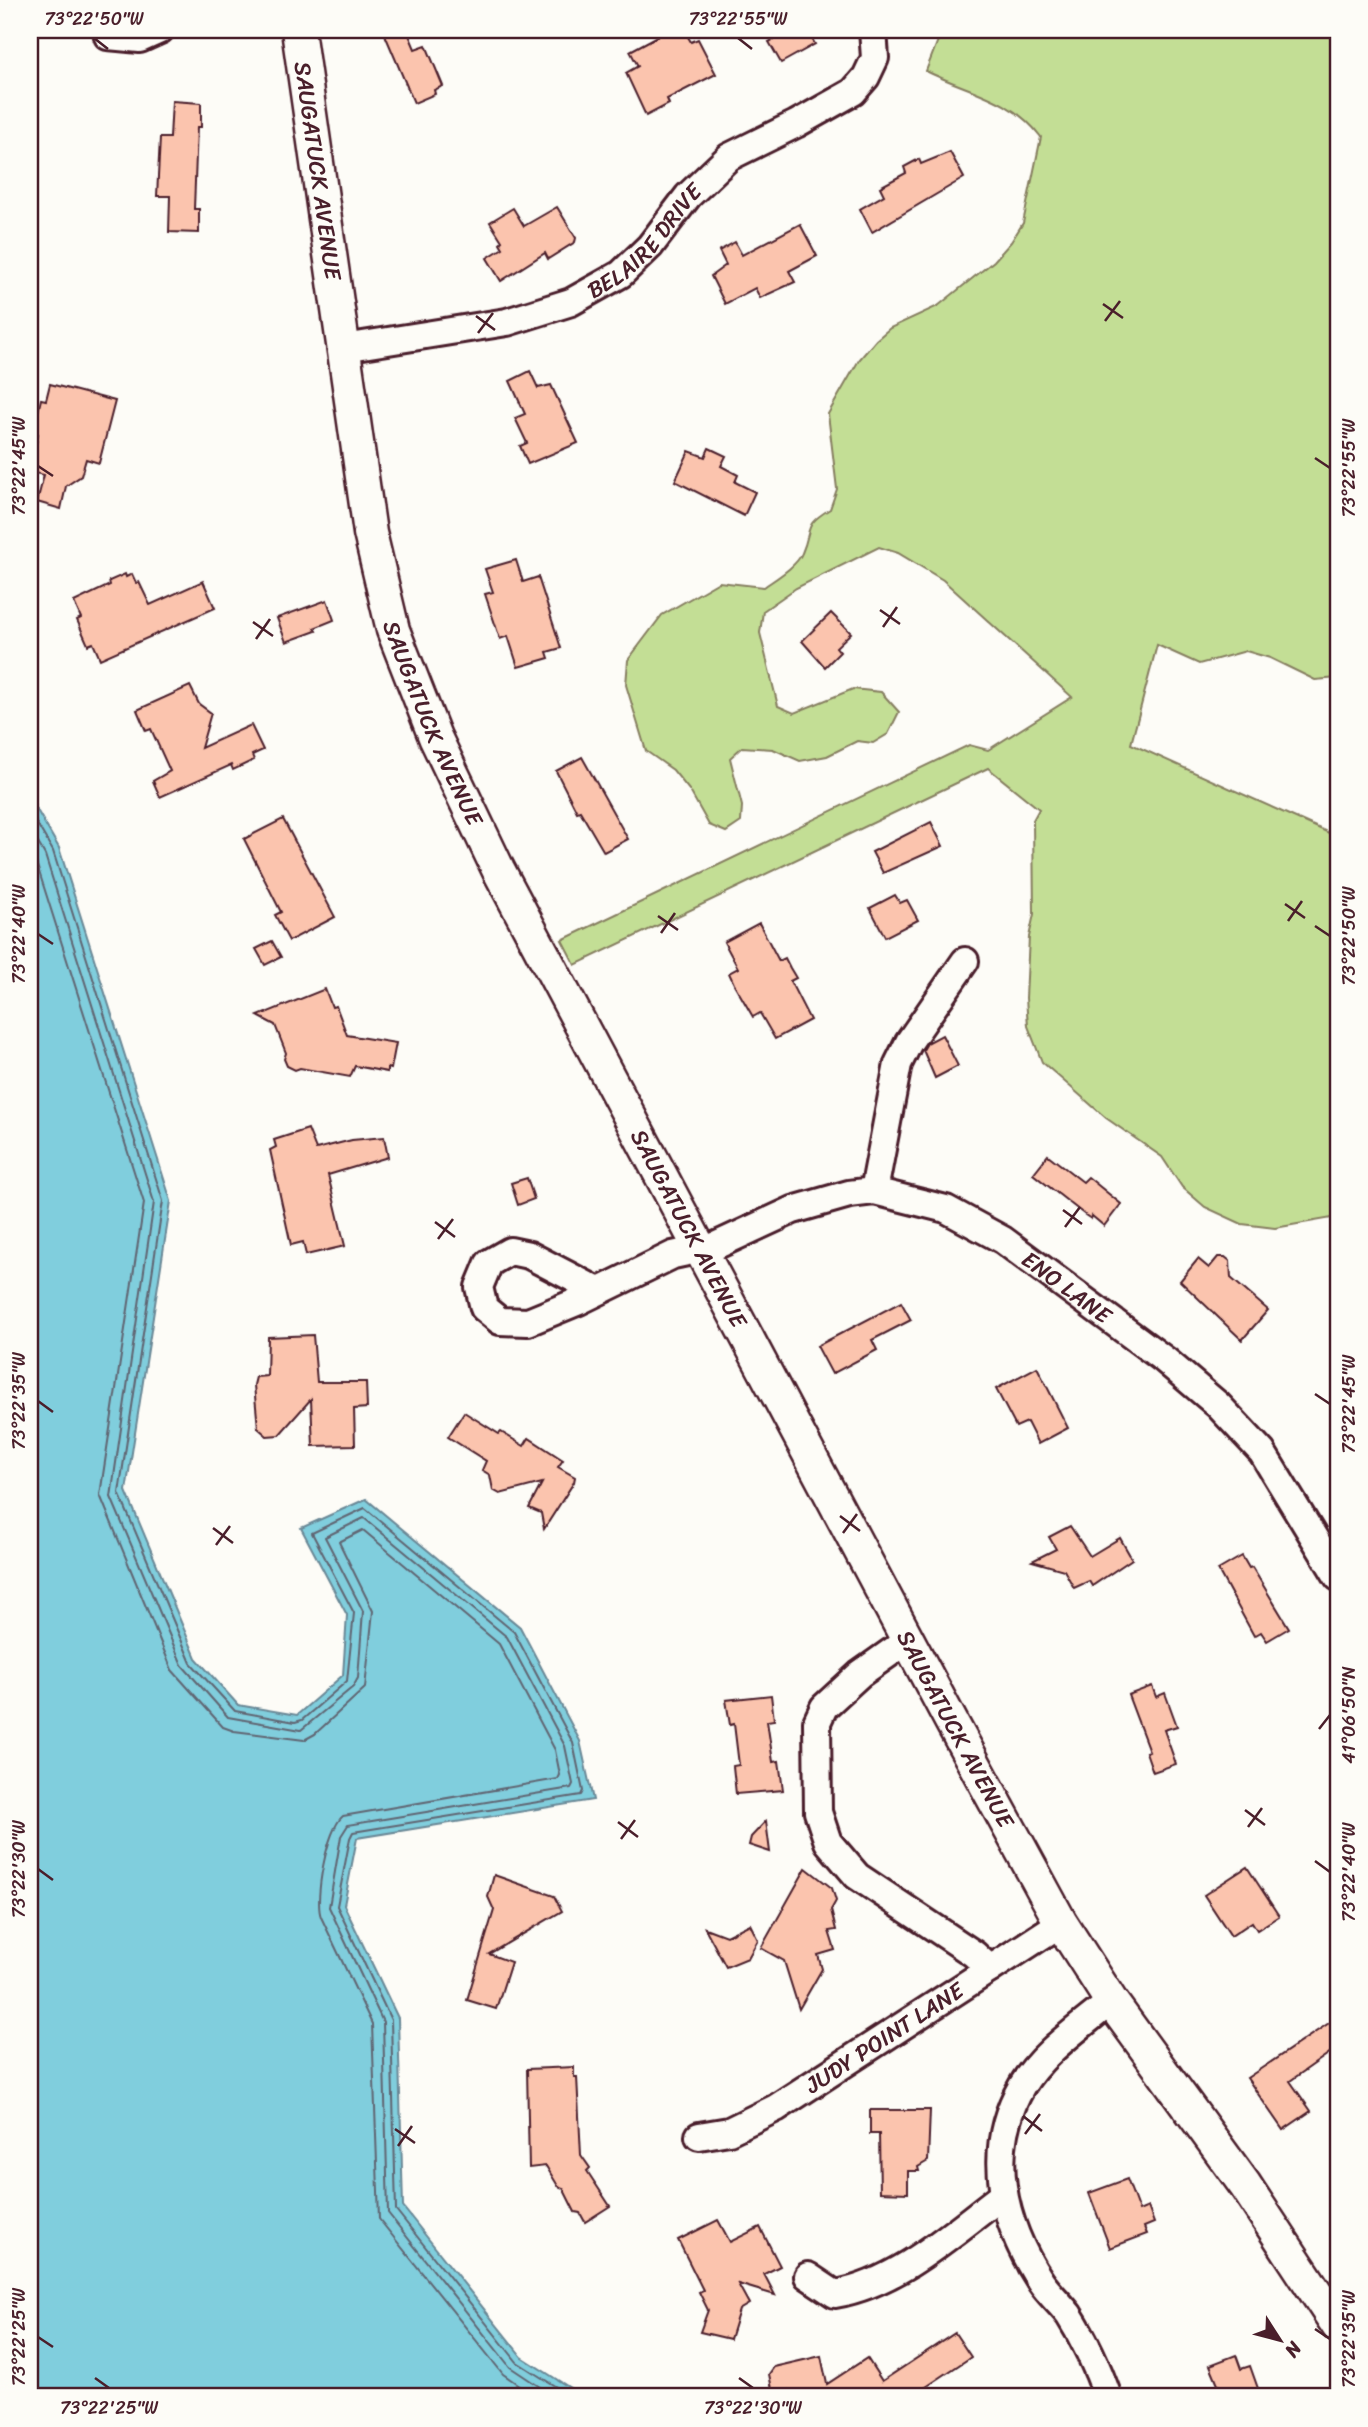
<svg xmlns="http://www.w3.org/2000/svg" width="1368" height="2427" font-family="Sriracha,sans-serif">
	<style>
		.green { fill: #c3de95; stroke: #867e60; stroke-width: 2 }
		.water { fill: #80cedd; stroke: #6a8896; stroke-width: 2 }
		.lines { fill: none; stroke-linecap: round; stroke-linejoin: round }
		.shore { stroke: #606572; stroke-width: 2 }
		.building { fill: #fbc4ae; stroke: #4a1f2b; stroke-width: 2 }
		.minor-casing { stroke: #4a1f2b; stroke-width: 32 }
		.major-casing { stroke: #4a1f2b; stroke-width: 37 }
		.minor { stroke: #fdfcf7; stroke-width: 26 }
		.major { stroke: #fdfcf7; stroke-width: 32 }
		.ticks { fill: none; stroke: #4a1f2b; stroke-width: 2.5 }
		.labels { text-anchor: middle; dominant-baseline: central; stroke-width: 7; stroke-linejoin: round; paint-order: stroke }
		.street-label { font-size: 23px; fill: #4a1f2b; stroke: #fdfcf7 }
		.neatline { fill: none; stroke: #4a1f2b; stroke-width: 2.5 }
		.ticks-label { font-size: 18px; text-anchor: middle; fill: #4a1f2b }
	</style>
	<rect width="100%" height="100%" fill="#fdfcf7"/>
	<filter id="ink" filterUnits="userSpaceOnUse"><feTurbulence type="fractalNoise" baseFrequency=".0143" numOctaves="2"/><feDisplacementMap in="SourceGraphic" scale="14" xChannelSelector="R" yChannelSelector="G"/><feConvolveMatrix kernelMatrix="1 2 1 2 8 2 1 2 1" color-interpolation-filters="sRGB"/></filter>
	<g filter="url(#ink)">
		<path class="green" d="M 942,30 L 1338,30 L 1338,678 L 1315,680 L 1270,658 L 1246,651 L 1199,664 L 1157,645 L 1131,744 L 1338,837 L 1338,1217 L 1275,1228 L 1242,1224 L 1205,1207 L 1182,1187 L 1162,1157 L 1106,1118 L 1042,1062 L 1028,1026 L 1026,998 L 1029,937 L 1034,914 L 1033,820 L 1039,809 L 988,768 L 575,965 L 562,940 L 969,745 L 988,750 L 1072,697 L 943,580 L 898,553 L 879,547 L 796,588 L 763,611 L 760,633 L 778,706 L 794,713 L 853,689 L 881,692 L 899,712 L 888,734 L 873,743 L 857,741 L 827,756 L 800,761 L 773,749 L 742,747 L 730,758 L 742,806 L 741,822 L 726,832 L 709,825 L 690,791 L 673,770 L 646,751 L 626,685 L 628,660 L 662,615 L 719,582 L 764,587 C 775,579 797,566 802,553 C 813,528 802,526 830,509 L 837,489 L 828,414 L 859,360 L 876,340 L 890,328 L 938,306 L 994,261 L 1011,242 L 1023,223 L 1041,137 C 1011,97 968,92 926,71 Z"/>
		<polygon class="water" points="30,798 59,848 171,1201 126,1491 196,1658 238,1705 297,1715 343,1675 347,1615 301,1528 366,1499 520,1627 580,1741 593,1800 357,1838 344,1905 398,2018 403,2207 522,2357 584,2397 30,2397"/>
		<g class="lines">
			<g class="shore">
				<polyline points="30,812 53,851 163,1201 119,1493 191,1663 235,1711 295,1722 302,1720 347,1681 354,1613 312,1533 365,1508 514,1632 573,1743 583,1791 581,1795 353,1832 350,1838 337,1906 391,2020 396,2210 517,2362 572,2397"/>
				<polyline points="30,829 45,855 154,1202 111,1497 182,1665 228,1717 301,1730 353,1687 358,1678 363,1611 325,1537 364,1518 507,1637 565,1746 573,1784 571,1788 348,1825 341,1836 329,1907 383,2022 388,2213 510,2367 555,2397"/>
				<path d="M 30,849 L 35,859 L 144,1203 L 100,1495 L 172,1670 L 223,1727 L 234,1731 L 304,1740 L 315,1734 L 365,1688 L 373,1611 L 339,1542 L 363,1530 L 499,1644 L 555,1750 L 560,1775 L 558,1779 L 343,1816 C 327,1829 314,1899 321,1917 L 372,2024 L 379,2219 L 503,2374 L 536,2397"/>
			</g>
		</g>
		<g class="building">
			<polygon points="383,30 407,30 415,49 426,45 443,86 434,90 435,94 414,103"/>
			<polygon points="669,30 684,30 691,42 698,39 716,74 667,99 669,104 646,116 626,73 638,66 630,51"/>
			<polygon points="791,30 807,30 815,44 781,63 769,42"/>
			<polygon points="172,101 201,103 201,127 197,127 194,209 199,209 199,233 169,232 170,196 157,196 160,138 170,138"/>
			<polygon points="950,152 964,178 872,232 860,209 884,195 880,187 906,173 904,167 919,159 921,164"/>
			<polygon points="557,207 576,238 575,242 548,259 545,253 501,281 487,258 503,248 500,243 502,241 490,222 513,208 524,226"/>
			<polygon points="800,224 817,256 789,271 795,282 760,298 755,288 725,304 711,276 726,265 719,251 735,242 742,255"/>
			<polygon points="530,371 538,388 551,385 578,443 528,464 520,446 527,443 515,418 525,414 510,381"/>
			<polygon points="50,384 115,401 99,463 86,459 81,476 66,486 61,509 37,502 44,475 30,472 38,434 33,433 41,399 46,400"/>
			<polygon points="709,448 726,456 721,466 738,475 735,482 755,492 744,516 675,481 689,451 705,457"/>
			<polygon points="516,560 523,582 538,577 561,648 547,652 549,658 518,667 508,636 500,639 485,594 493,592 485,569"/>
			<polygon points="125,574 126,577 132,574 136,583 139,582 150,605 203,581 215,608 100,659 93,643 88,645 77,620 81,618 74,602 110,585 109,581"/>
			<polygon points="327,600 334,620 314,628 316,631 286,642 277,618"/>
			<polygon points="831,613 851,633 836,647 840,652 825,667 802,641"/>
			<polygon points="190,686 199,704 211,713 201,748 251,725 263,750 252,755 254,760 233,770 231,765 160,797 153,781 170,771 151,729 146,731 137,710"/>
			<polygon points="582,757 628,839 604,852 580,811 577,812 556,771"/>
			<polygon points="283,819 335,917 289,941 275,915 281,912 244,839"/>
			<polygon points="931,822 943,846 883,873 872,852"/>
			<polygon points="895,895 900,903 907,900 918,920 885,937 870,908"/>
			<polygon points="759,923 779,961 785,958 790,968 796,978 790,981 810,1020 775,1039 760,1013 753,1017 734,984 729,973 738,968 724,942"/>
			<polygon points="272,941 281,957 265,965 256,949"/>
			<polygon points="325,989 332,1007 336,1006 347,1035 396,1043 391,1069 387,1068 387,1072 355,1066 350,1077 300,1068 295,1070 287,1066 284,1059 286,1053 275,1025 258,1016"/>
			<polygon points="942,1035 958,1066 935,1078 923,1050 927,1043"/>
			<polygon points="308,1129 316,1149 352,1140 384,1137 388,1157 328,1175 345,1246 306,1255 303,1242 291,1245 270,1150 276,1147 274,1140"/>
			<polygon points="1048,1155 1083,1182 1088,1177 1121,1204 1104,1226 1092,1216 1091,1219 1085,1215 1033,1174"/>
			<polygon points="527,1178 534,1199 518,1205 511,1183"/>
			<polygon points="1218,1257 1225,1257 1230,1261 1231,1278 1268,1310 1242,1340 1180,1281 1198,1259 1209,1268"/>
			<polygon points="901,1302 911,1320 872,1340 877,1350 832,1374 817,1346"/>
			<polygon points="313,1335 317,1382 366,1382 367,1408 354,1409 355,1445 313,1446 311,1399 279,1435 267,1436 258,1428 254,1385 256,1377 267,1376 268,1337"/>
			<polygon points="1037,1367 1068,1428 1038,1444 1027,1422 1016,1427 996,1389"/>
			<polygon points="464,1412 499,1434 501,1432 524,1446 529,1438 563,1460 558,1467 575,1477 574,1482 544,1529 541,1513 529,1508 542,1483 500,1494 493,1490 490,1475 482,1470 486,1461 448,1437"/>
			<polygon points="1070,1526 1090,1556 1120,1538 1132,1559 1092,1586 1089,1581 1074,1588 1064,1570 1032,1561 1056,1549 1049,1537"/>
			<polygon points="1242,1556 1249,1568 1252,1567 1289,1628 1267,1641 1261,1632 1254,1636 1218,1570"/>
			<polygon points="1152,1686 1156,1697 1165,1693 1177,1726 1164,1730 1176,1764 1153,1772 1146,1752 1149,1751 1128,1695"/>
			<polygon points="771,1695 774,1720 767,1721 773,1762 779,1761 783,1790 736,1794 733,1766 739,1765 734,1724 730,1725 726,1700"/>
			<polygon points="766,1821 770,1852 749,1845 751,1837"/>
			<polygon points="1247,1867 1279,1916 1257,1930 1252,1922 1231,1936 1204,1895"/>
			<polygon points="806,1868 832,1888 836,1901 831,1910 836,1930 829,1931 835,1950 818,1955 822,1969 799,2009 784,1961 761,1948"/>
			<polygon points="494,1875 554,1896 562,1911 489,1954 511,1962 496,2009 467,2000 494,1910 488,1897"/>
			<polygon points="750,1924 758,1940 748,1958 726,1967 705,1928 726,1936"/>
			<polygon points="1338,2017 1338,2047 1290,2081 1311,2111 1283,2130 1247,2078"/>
			<polygon points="574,2067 574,2077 577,2077 581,2155 590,2168 587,2171 610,2206 585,2222 580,2213 575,2212 563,2188 558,2186 546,2166 529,2168 527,2069"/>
			<polygon points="870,2110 930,2110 928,2161 918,2167 919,2171 908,2171 908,2193 880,2192 879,2134 870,2134"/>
			<polygon points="1127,2179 1139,2211 1148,2207 1154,2223 1144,2227 1147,2234 1110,2248 1089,2193"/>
			<polygon points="718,2220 730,2242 760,2227 780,2266 764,2274 775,2295 738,2284 749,2304 739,2310 730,2339 700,2332 708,2310 699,2292 703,2290 678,2240"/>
			<polygon points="955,2333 971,2357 911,2397 791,2397 789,2390 773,2394 769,2374 774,2367 821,2356 827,2384 867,2358 882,2381"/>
			<polygon points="1236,2355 1241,2369 1250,2366 1261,2397 1231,2397 1228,2389 1221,2391 1210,2365"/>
		</g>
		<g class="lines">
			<g class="minor-casing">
				<g id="minor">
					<polyline points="108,36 140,39 160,30"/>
					<path id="s1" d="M 344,348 L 507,322 L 571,302 L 621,274 L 650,246 L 688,196 L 729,157 L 796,124 L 853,92 L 866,77 L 875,58 L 873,30"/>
					<polyline points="874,1191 898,1064 909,1042 965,961"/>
					<path id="s2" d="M 598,1291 L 529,1255 L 510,1251 L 489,1263 L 479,1287 L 484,1308 L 500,1321 L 528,1322 L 579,1301 L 673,1255 L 715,1246 L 793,1210 L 849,1194 L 874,1191 L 946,1209 L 1003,1240 L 1165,1360 L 1218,1405 L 1262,1452 L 1338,1577"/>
					<polyline points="908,1640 860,1674 824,1707 817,1722 818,1812 828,1842 857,1876 974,1954 990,1969"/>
					<path id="s3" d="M 699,2136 L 729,2131 L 776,2108 L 1061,1923"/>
					<path d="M 808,2276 L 835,2294 C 899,2283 953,2232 1004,2194"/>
					<path d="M 1108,2397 C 1098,2369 1085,2340 1069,2315 C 1061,2304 1049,2294 1041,2282 C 1003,2224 984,2151 1022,2086 C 1042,2052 1082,2026 1111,2001"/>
				</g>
			</g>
			<g class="major-casing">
				<g id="major">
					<path id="s4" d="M 298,30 L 370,533 L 393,630 L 435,737 L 498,869 L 951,1721 L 1061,1923 L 1111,2001 L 1245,2185 L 1338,2326"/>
				</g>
			</g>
			<use href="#minor" class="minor"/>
			<use href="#major" class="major"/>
		</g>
	</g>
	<path class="ticks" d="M 94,38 L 108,49M 738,38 L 752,49M 1103,304 L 1123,318M 476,316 L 495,330M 1105,321 L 1120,301M 478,333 L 493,313M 1315,458 L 1330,468M 38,466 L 53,476M 880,610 L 900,624M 253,622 L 273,636M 883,627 L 897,607M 256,639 L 270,619M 1285,904 L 1305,918M 658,916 L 678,930M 1288,921 L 1302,901M 1315,926 L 1330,936M 661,933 L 675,913M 38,934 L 53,944M 1063,1210 L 1082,1224M 435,1222 L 455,1237M 1065,1227 L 1080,1207M 438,1239 L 453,1219M 1315,1394 L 1330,1404M 38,1401 L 53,1412M 840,1516 L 860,1531M 213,1528 L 233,1543M 843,1533 L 857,1514M 216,1545 L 230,1526M 1319,1729 L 1330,1715M 1245,1810 L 1265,1825M 618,1822 L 638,1837M 1248,1827 L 1262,1808M 621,1839 L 635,1820M 1315,1861 L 1330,1872M 38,1869 L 53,1880M 1023,2116 L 1042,2131M 395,2129 L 415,2143M 1025,2134 L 1040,2114M 398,2146 L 412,2126M 1315,2329 L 1330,2339M 38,2337 L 53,2347M 95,2378 L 109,2388M 739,2378 L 753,2388"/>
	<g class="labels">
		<g class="street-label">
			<text stroke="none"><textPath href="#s4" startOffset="142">SAUGATUCK AVENUE</textPath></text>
			<text stroke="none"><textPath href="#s1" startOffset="329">BELAIRE DRIVE</textPath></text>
			<text stroke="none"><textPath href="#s4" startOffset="709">SAUGATUCK AVENUE</textPath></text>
			<text stroke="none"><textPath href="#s4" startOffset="1276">SAUGATUCK AVENUE</textPath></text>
			<text stroke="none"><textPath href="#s2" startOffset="808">ENO LANE</textPath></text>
			<text stroke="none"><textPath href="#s4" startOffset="1843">SAUGATUCK AVENUE</textPath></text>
			<text stroke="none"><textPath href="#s3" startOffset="212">JUDY POINT LANE</textPath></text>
		</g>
	</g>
	<rect width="1368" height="2427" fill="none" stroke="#fdfcf7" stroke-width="77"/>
	<g transform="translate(1280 2340) rotate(126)" stroke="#fdfcf7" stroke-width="5" paint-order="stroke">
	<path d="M0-5L12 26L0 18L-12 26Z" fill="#4a1f2b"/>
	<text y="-10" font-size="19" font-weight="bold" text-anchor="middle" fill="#4a1f2b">N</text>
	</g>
	<rect x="38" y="38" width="1292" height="2350" class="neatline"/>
	<g class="ticks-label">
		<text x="94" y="25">73°22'50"W</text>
		<text x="738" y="25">73°22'55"W</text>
		<text transform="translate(19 466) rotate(-90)" y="6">73°22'45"W</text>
		<text transform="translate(1349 468) rotate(-90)" y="6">73°22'55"W</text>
		<text transform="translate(19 934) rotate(-90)" y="6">73°22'40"W</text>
		<text transform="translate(1349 936) rotate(-90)" y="6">73°22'50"W</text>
		<text transform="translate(19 1401) rotate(-90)" y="6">73°22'35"W</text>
		<text transform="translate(1349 1404) rotate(-90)" y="6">73°22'45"W</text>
		<text transform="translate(1349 1715) rotate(-90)" y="6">41°06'50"N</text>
		<text transform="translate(19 1869) rotate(-90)" y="6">73°22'30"W</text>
		<text transform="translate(1349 1872) rotate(-90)" y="6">73°22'40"W</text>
		<text transform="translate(19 2337) rotate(-90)" y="6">73°22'25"W</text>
		<text transform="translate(1349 2339) rotate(-90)" y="6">73°22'35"W</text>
		<text x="109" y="2414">73°22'25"W</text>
		<text x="753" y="2414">73°22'30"W</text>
	</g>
</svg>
